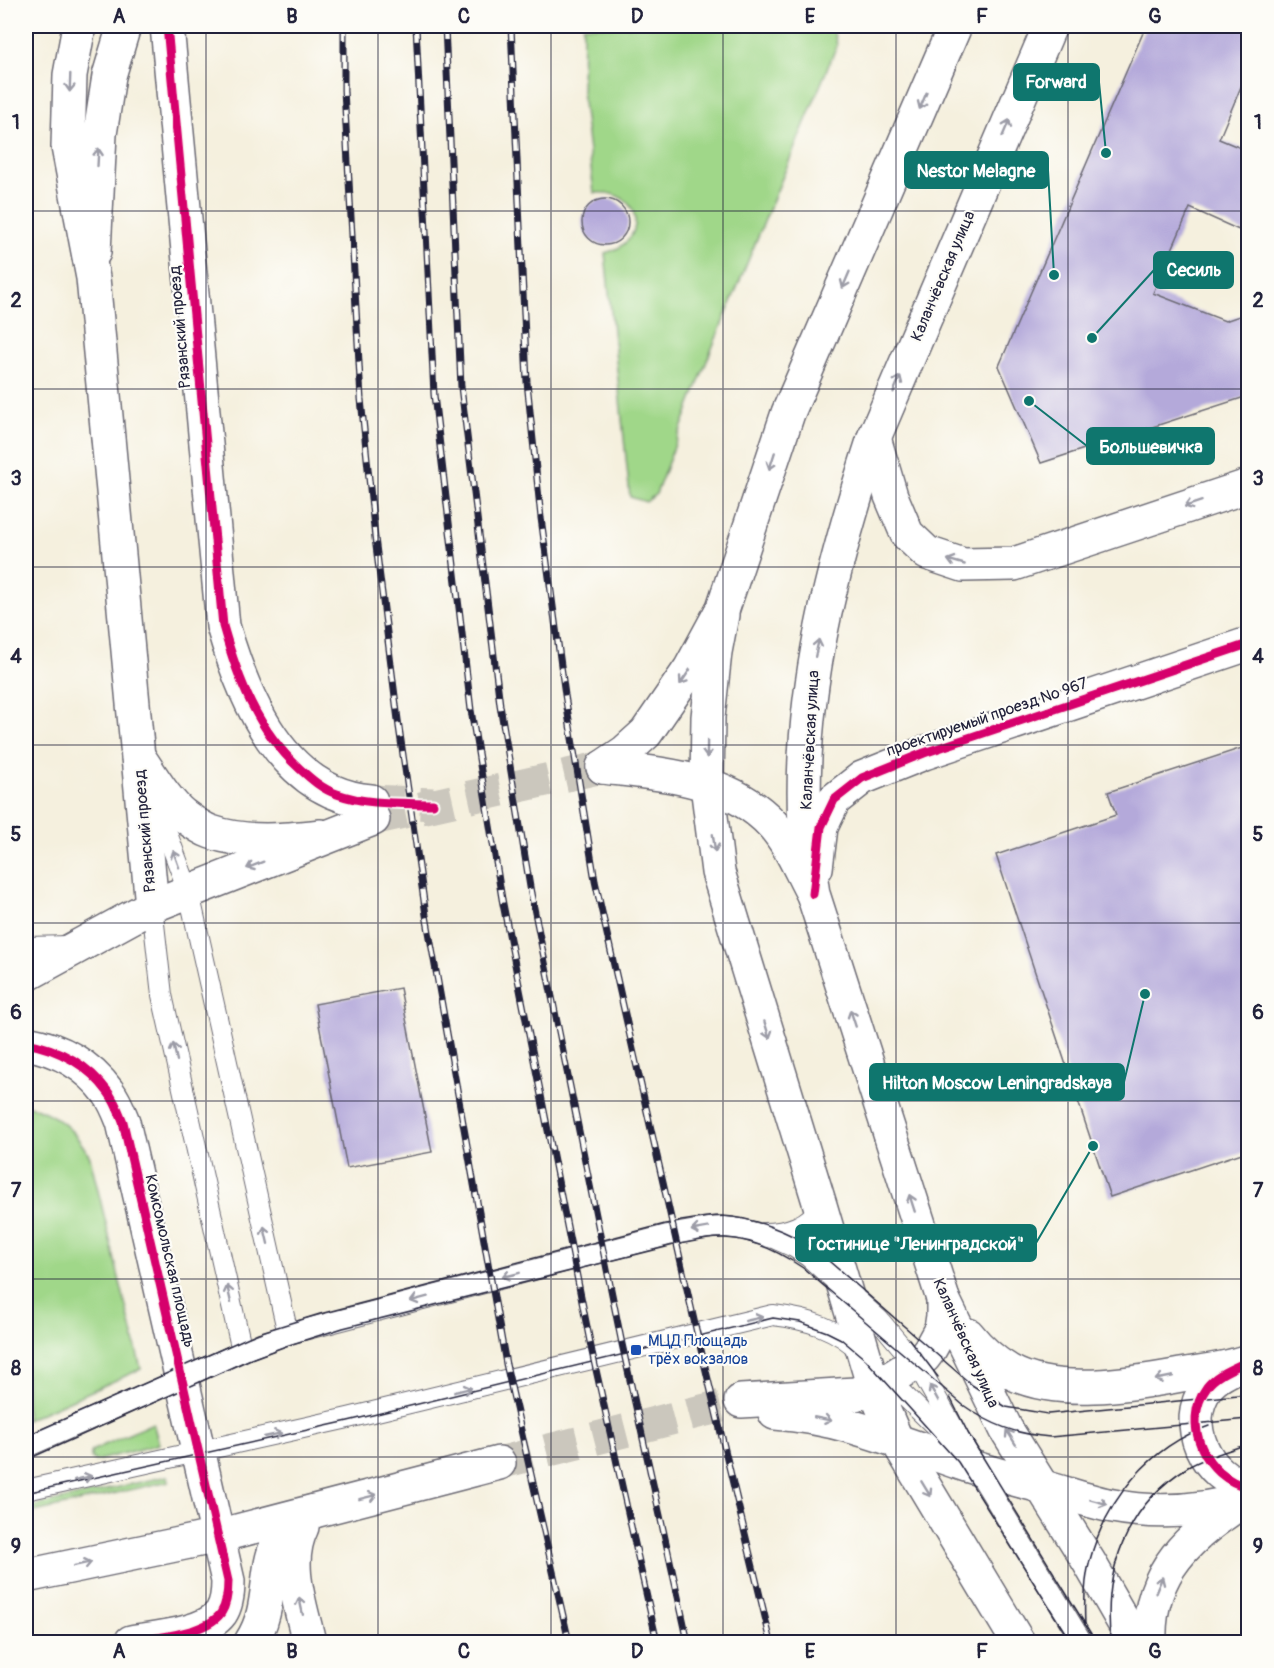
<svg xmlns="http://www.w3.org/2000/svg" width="1274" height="1668" font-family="Pangolin,sans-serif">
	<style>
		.green { fill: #a0d789; stroke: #617c62; stroke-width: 1.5 }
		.building { fill: #b4a9da }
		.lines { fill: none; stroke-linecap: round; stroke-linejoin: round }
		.secondary-tunnel { stroke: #cbc7bd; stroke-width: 33; stroke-dasharray: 33 16; stroke-linecap: butt }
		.primary-tunnel { stroke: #cbc7bd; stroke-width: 33; stroke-dasharray: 33 16; stroke-linecap: butt }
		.lane-casing { stroke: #6c6a74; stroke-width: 22 }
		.street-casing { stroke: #6c6a74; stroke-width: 36 }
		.secondary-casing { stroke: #6c6a74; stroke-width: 36 }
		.primary-casing { stroke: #6c6a74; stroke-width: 36 }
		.lane { stroke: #fff; stroke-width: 20 }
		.street { stroke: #fff; stroke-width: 33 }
		.secondary { stroke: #fff; stroke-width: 33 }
		.primary { stroke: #fff; stroke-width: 33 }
		.tram { stroke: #22223b; stroke-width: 1.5 }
		.rail-casing { stroke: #22223b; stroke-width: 7 }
		.rail { stroke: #fdfcf7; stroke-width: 4.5; stroke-dasharray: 14; stroke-linecap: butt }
		.cycleway-casing { stroke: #fdfcf7; stroke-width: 13 }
		.cycleway { stroke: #d6006c; stroke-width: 9 }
		.oneway { stroke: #9c9ca7 }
		.grid { fill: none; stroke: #22223b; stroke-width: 1.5; stroke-opacity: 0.55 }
		.transit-dot { fill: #1a4fb4; stroke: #fdfcf7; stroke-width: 2 }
		.labels { text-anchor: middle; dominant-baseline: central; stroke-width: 4.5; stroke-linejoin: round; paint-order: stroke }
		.street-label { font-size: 16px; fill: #22223b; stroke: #fdfcf7 }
		.transit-label { font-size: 16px; fill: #164399; stroke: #fdfcf7; text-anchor: start }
		.leader { fill: none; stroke: #0f766e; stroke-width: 2 }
		.callout-dot { fill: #0f766e; stroke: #fdfcf7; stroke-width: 2 }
		.callout { fill: #0f766e; stroke: #0f766e; stroke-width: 2 }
		.callout-label { font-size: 18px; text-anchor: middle; font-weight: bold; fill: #fff }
		.neatline { fill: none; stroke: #22223b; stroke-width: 2 }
		.grid-label { font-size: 20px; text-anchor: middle; font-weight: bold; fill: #22223b }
	</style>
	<rect width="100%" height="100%" fill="#fdfcf7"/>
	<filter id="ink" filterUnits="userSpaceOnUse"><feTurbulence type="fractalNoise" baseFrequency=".0167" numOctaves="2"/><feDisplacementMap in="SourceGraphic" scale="12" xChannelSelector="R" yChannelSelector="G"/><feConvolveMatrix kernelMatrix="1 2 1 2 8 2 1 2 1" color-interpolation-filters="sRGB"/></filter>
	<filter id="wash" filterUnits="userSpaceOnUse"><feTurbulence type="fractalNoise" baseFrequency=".008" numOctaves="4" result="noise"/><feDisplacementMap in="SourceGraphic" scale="24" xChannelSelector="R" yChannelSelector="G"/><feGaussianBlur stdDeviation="1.35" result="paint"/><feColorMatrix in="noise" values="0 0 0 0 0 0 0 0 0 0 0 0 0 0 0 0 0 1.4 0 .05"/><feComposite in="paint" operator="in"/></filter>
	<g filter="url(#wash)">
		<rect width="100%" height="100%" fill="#f5f0de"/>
		<g class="green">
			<path d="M 583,26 L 832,26 L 837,45 L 708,358 L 656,494 L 646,502 L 630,497 L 605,253 C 651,242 642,188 594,193 L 582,94 Z"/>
			<path d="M 26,1105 C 58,1114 74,1129 90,1157 L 141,1369 L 26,1420 Z"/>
			<polygon points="153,1423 159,1444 96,1461 91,1458 91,1451"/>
			<polygon points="168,1476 169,1481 26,1514 26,1508"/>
		</g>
		<g id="blocks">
			<g class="building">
				<polygon points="1146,26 1248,26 1248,70 1219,139 1248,151 1248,234 1190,208 1153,293 1225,321 1248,313 1248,396 1041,463 999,366"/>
				<circle cx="605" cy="222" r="23"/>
				<polygon points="1248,746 1248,1151 1110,1197 996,855 1116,815 1108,792"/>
				<polygon points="400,988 432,1152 347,1168 315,1004"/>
			</g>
		</g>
	</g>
	<g filter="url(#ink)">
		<use href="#blocks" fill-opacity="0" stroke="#6c6a74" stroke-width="1.5"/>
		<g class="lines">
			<polyline class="secondary-tunnel" points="371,801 433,804"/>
			<g class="primary-tunnel">
				<polyline points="373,819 603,767"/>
				<polyline points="499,1463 741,1401"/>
			</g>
			<g class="lane-casing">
				<g id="lane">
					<polyline points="152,793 189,893 288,1334"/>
					<polyline points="152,906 162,995 242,1351"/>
					<polyline points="26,947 71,946"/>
					<path d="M 764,1233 C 785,1233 811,1226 820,1205"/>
					<polyline points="882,1374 958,1448"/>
					<polyline points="26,1447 181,1379 242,1351 288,1334 668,1235 708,1228 725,1227 741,1229 776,1239 794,1247 809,1257 879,1320 920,1369 973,1463 1082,1642"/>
					<path d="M 26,1490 L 348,1418 L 773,1315 C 807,1319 838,1328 862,1353"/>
				</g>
			</g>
			<g class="street-casing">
				<g id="street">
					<polyline points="94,252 100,134 109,76 124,26"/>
					<polyline points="874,438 891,496 907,534 927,553 963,565 1014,564 1248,486"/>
					<path d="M 138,756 C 152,776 165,800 183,815 C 191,821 202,829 211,832 C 245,844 286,840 321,836"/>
					<polyline points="816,868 821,827 834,800 862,778 924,753 1248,644"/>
					<path d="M 26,1043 C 59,1049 88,1065 108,1092 C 115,1101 119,1112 123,1122 L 228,1581 C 228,1592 227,1604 221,1613 C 206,1634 155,1638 131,1642"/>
					<path d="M 1242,1364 C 1229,1370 1215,1376 1207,1387 C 1180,1424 1206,1478 1248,1487"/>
					<path d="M 302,1527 C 284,1563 301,1606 309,1642"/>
					<path d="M 251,1642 C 282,1595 250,1541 312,1512"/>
				</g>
			</g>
			<g class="secondary-casing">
				<g id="secondary">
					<polyline points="79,26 70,75 68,147 93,278 152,906"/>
					<path d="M 167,26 L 223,626 C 244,699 283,794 371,801"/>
					<polyline points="722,615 715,652 708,717 707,785 718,872 820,1205 874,1388 896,1439 1018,1642"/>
					<path d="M 603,767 C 662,774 730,778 773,825 C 790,844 800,870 812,892"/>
					<polyline points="943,1299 1006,1429 1089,1562 1135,1642"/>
					<path d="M 968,1335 C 979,1349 994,1362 1009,1371 C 1054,1397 1133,1384 1181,1375 C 1203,1371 1227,1369 1248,1361"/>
					<path d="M 1150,1642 C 1147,1570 1191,1535 1246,1499"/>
				</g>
			</g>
			<g class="primary-casing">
				<g id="primary">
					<polyline points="603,767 625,752 646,733 690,669 723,608 788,413 955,26"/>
					<polyline points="26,975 152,906 373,819"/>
					<path d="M 741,1401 L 855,1394 L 874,1388 L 885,1382 L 924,1357 L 930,1349 L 941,1329 L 943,1316 L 943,1299 L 813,894 C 810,872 806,849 805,826 C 798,693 833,564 874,438 L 1050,26"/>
					<path d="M 775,1413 C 840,1417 899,1442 960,1463 C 989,1473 1018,1480 1047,1488 C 1069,1494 1091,1502 1113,1506 C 1159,1515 1204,1511 1248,1498"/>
					<polyline points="26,1576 218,1536 499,1463"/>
				</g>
			</g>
			<use href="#lane" class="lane"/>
			<use href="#street" class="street"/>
			<use href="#secondary" class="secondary"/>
			<use href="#primary" class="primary"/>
			<g class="tram">
				<polyline points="909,1339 938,1377"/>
				<polyline points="950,1397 968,1433 1096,1642"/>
				<path d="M 26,1436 L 258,1333 L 320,1314 L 665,1224 C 684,1221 703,1216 722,1216 C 752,1217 790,1232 815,1249 L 972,1385 L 1006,1407 L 1048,1414 L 1248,1394"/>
				<path d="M 26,1460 L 251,1359 L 286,1346 L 343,1328 L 670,1246 C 688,1243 707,1237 725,1238 C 752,1239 781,1253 803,1268 L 963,1405 C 991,1425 1015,1434 1050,1437 L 1248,1419"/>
				<polyline points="26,1493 348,1421 773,1318 800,1322 827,1332 841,1339 866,1360 958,1462 1071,1642"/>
				<path d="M 1085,1625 C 1084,1603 1084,1581 1090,1560 C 1106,1500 1150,1446 1209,1426"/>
				<path d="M 1111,1642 C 1102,1573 1126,1505 1188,1467 C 1207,1456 1228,1451 1248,1444"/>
			</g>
			<g class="rail-casing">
				<g id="rail">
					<polyline points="344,26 344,90 361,399 375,538 398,720 426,915 506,1364 569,1642"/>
					<polyline points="416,26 434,395 471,710 502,899 592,1352 657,1642"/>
					<polyline points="445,26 461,387 500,705 531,893 622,1344 688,1642"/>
					<polyline points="511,26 527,382 541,518 565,695 595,881 696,1329 771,1642"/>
				</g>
			</g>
			<use href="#rail" class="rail"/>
			<g class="cycleway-casing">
				<g id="cycleway">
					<path d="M 167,26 L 223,626 C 238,679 257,730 300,769 C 311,779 322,789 337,794 C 367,805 401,803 433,804"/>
					<polyline points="813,894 821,827 834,800 862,778 924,753 1248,644"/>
					<path d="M 26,1043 C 59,1049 88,1065 108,1092 C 115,1101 119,1112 123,1122 L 228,1581 C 228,1592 227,1604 221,1613 C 206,1634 155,1638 131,1642"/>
					<path d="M 1242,1364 C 1229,1370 1215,1376 1207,1387 C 1180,1424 1206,1478 1248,1487"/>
				</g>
			</g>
			<use href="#cycleway" class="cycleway"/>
		</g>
		<defs><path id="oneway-shaft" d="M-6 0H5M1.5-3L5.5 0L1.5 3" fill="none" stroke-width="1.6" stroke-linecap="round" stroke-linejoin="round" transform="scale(1.5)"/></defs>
		<g class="oneway">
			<use href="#oneway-shaft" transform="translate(70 83) rotate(92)"/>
			<use href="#oneway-shaft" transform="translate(923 101) rotate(113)"/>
			<use href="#oneway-shaft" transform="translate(1006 128) rotate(-67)"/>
			<use href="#oneway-shaft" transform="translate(98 157) rotate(-87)"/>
			<use href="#oneway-shaft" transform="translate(846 280) rotate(113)"/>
			<use href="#oneway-shaft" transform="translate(897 384) rotate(-67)"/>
			<use href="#oneway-shaft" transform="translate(772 461) rotate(108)"/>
			<use href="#oneway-shaft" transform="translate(1193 504) rotate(162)"/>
			<use href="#oneway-shaft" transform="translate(956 562) rotate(-164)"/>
			<use href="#oneway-shaft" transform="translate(817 648) rotate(-78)"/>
			<use href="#oneway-shaft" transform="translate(685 677) rotate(124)"/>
			<use href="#oneway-shaft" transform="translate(707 749) rotate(91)"/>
			<use href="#oneway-shaft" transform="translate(714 843) rotate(82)"/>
			<use href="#oneway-shaft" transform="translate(176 859) rotate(-110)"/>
			<use href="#oneway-shaft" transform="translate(255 865) rotate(158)"/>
			<use href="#oneway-shaft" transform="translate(853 1018) rotate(-108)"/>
			<use href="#oneway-shaft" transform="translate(767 1030) rotate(73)"/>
			<use href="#oneway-shaft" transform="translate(175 1052) rotate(-103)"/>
			<use href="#oneway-shaft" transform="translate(912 1203) rotate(-108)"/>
			<use href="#oneway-shaft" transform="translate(700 1229) rotate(170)"/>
			<use href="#oneway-shaft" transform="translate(266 1235) rotate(-103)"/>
			<use href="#oneway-shaft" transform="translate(511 1275) rotate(166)"/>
			<use href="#oneway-shaft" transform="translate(229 1294) rotate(-103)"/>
			<use href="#oneway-shaft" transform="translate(419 1299) rotate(165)"/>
			<use href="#oneway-shaft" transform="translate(754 1319) rotate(-13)"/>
			<use href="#oneway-shaft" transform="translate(1164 1378) rotate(169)"/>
			<use href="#oneway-shaft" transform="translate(463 1390) rotate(-14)"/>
			<use href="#oneway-shaft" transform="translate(934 1393) rotate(-119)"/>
			<use href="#oneway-shaft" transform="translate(823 1419) rotate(11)"/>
			<use href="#oneway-shaft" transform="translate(273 1435) rotate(-12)"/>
			<use href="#oneway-shaft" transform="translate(1011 1437) rotate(-122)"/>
			<use href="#oneway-shaft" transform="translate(83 1478) rotate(-13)"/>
			<use href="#oneway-shaft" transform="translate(926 1489) rotate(59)"/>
			<use href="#oneway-shaft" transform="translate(368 1497) rotate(-14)"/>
			<use href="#oneway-shaft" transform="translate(1099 1502) rotate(15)"/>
			<use href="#oneway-shaft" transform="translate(83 1564) rotate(-12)"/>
			<use href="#oneway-shaft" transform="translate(1159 1585) rotate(-67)"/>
			<use href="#oneway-shaft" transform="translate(301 1606) rotate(-102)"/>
		</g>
	</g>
	<path class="grid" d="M 206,26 L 206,1642M 378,26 L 378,1642M 551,26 L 551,1642M 723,26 L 723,1642M 896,26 L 896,1642M 1068,26 L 1068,1642M 26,211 L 1248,211M 26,389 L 1248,389M 26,567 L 1248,567M 26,745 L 1248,745M 26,923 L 1248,923M 26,1101 L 1248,1101M 26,1279 L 1248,1279M 26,1457 L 1248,1457"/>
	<rect class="transit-dot" x="630" y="1344" width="12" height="12" rx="3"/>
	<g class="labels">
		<g class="street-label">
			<text transform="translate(943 276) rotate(-67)">Каланчёвская улица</text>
			<text transform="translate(180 327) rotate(-95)">Рязанский проезд</text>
			<text transform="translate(987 717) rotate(-19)">проектируемый проезд № 967</text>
			<text transform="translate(810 740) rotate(-87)">Каланчёвская улица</text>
			<text transform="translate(145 831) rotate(-95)">Рязанский проезд</text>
			<text transform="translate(170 1261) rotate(77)">Комсомольская площадь</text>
			<text transform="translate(966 1343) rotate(66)">Каланчёвская улица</text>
		</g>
		<g class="transit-label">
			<text x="648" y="1341">МЦД Площадь<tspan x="648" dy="18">трёх вокзалов</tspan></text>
		</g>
	</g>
	<path class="leader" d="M1106 153L1099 82M1054 275L1048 170M1092 338L1154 270M1029 401L1087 446M1145 994L1124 1082M1093 1146L1036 1243"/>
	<g class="callout-dot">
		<circle cx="1106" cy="153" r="6"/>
		<circle cx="1054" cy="275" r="6"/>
		<circle cx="1092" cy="338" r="6"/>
		<circle cx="1029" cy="401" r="6"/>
		<circle cx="1145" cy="994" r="6"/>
		<circle cx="1093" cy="1146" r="6"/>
	</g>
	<g class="callout">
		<rect x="1014" y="64" width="85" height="36" rx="6"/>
		<rect x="905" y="152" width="143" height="36" rx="6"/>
		<rect x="1154" y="252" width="79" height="36" rx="6"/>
		<rect x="1087" y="428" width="127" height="36" rx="6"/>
		<rect x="870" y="1064" width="254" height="36" rx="6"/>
		<rect x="796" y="1225" width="240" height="36" rx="6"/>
	</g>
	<g class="callout-label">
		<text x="1056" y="88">Forward</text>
		<text x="976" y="177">Nestor Melagne</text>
		<text x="1194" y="276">Сесиль</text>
		<text x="1151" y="453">Большевичка</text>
		<text x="997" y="1089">Hilton Moscow Leningradskaya</text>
		<text x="916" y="1250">Гостинице "Ленинградской"</text>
	</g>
	<rect width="1274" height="1668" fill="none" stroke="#fdfcf7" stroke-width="66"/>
	<rect x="33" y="33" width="1208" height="1602" class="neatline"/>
	<g class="grid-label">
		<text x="119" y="23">A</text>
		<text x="292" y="23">B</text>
		<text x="464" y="23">C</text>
		<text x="637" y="23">D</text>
		<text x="810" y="23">E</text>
		<text x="982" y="23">F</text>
		<text x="1155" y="23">G</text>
		<text x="16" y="129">1</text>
		<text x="1258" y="129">1</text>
		<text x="16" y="307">2</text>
		<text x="1258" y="307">2</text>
		<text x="16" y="485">3</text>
		<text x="1258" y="485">3</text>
		<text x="16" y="663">4</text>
		<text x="1258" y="663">4</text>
		<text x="16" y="841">5</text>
		<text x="1258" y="841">5</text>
		<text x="16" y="1019">6</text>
		<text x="1258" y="1019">6</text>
		<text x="16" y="1197">7</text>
		<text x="1258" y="1197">7</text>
		<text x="16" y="1375">8</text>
		<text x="1258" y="1375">8</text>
		<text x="16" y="1553">9</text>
		<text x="1258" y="1553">9</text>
		<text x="119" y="1658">A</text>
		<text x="292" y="1658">B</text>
		<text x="464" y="1658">C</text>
		<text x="637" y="1658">D</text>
		<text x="810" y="1658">E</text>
		<text x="982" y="1658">F</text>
		<text x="1155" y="1658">G</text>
	</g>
</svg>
